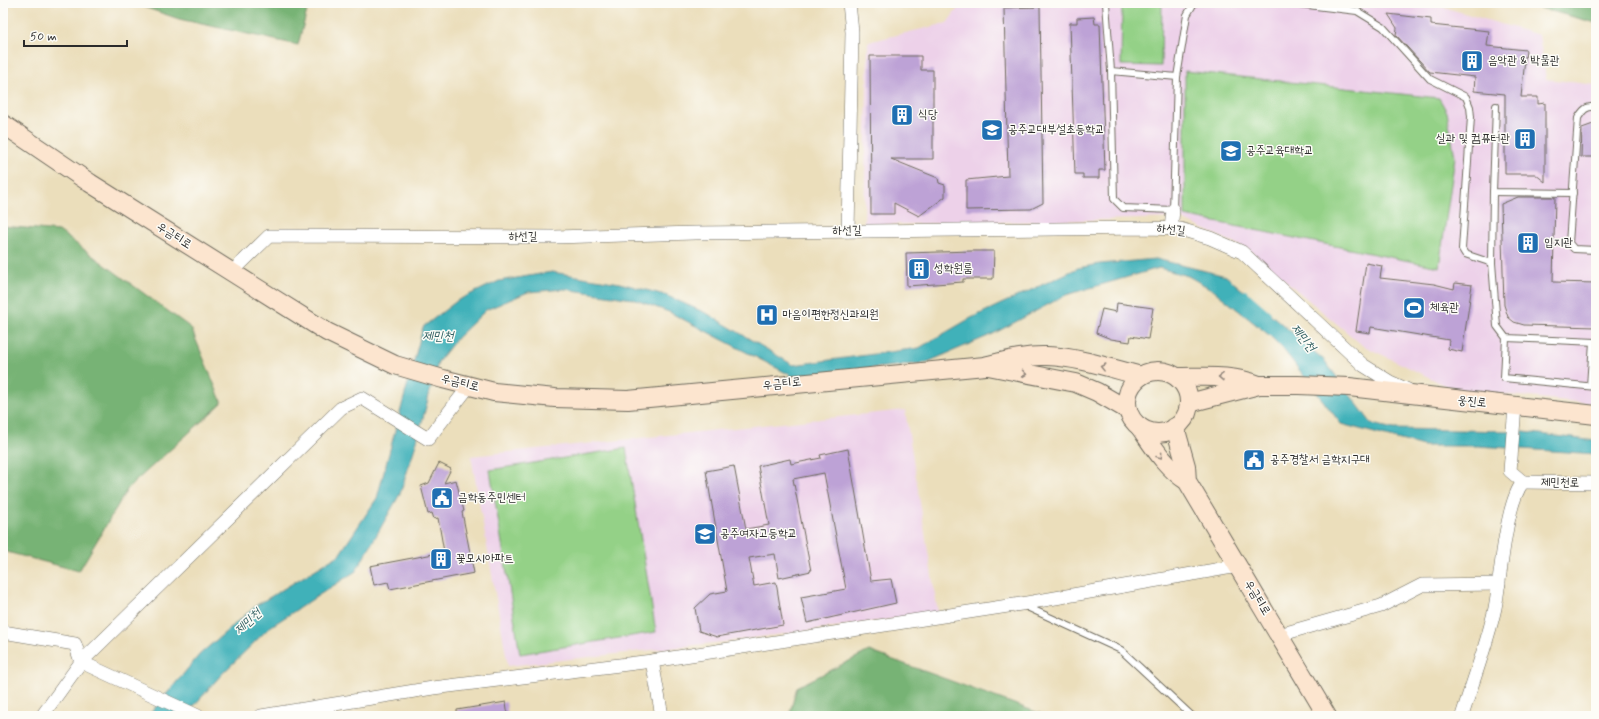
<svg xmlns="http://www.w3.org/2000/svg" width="1599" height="719" font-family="Mynerve,'Poor Story',sans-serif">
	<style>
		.built { fill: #edd1e9 }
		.green { fill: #94d187; stroke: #607e59 }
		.forest { fill: #77b374; stroke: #516f50 }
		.water { fill: #40b1b9; stroke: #366e72 }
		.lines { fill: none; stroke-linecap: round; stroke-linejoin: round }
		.stream { stroke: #40b1b9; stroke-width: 4 }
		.building { fill: #bda2d6 }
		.lane-casing { stroke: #6e6a5d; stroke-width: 8 }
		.street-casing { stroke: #6e6a5d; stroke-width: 14 }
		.secondary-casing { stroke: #6e6a5d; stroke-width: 20 }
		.lane { stroke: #fff; stroke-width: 6 }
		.street { stroke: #fff; stroke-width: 13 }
		.secondary { stroke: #fce5cf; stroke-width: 18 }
		.oneway { stroke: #94887d }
		.labels { text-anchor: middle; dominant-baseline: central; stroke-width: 3; stroke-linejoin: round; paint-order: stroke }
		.poi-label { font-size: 12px; fill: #2b2b2b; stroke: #fdfcf7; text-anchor: start }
		.street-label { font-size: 12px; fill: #2b2b2b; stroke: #fdfcf7 }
		.water-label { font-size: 13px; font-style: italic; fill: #336164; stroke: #fdfcf7 }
	</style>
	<rect width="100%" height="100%" fill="#fdfcf7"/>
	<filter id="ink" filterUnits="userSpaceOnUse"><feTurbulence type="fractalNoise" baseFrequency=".025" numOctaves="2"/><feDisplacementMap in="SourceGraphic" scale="8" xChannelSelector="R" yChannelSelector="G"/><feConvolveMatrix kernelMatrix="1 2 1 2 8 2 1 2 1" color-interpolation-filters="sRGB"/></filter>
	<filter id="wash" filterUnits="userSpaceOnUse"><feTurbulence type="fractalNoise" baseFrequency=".012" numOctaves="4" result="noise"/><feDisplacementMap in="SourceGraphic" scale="16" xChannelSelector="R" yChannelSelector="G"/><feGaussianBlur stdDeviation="0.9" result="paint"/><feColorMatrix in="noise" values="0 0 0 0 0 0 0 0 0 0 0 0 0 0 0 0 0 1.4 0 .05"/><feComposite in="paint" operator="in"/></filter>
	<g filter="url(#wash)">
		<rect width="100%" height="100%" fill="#ebdebb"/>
		<g class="built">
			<polygon points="962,3 1429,3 1539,35 1546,79 1596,85 1596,404 1453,389 1362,345 1249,250 1180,218 864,225 868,42 947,23"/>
			<polygon points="905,410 938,613 723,642 508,666 471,456"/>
		</g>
		<g class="green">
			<polygon points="1122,3 1162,3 1161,66 1121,65"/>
			<polygon points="1185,71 1439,98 1447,112 1455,157 1439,267 1185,216"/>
			<polygon points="626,448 656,632 520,654 490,470"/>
		</g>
		<g class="forest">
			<polygon points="132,3 309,3 298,45 179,19"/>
			<polygon points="1521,3 1596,3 1596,23"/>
			<polygon points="3,226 59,231 191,328 222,403 128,488 79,571 3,551"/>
			<polygon points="869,651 1047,716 789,716 797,687"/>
		</g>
		<polygon class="water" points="1156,259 1226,276 1324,360 1372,424 1394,429 1516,431 1596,441 1596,454 1478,446 1423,446 1341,424 1283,349 1269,335 1213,290 1188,276 1159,268 1066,295 993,334 925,363 792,376 669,312 633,299 565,289 528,292 486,310 457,338 438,362 416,444 400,494 356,571 270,627 221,675 185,716 148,716 200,654 257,605 339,555 377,498 423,327 458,300 499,281 552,272 620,283 665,295 708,314 793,365 919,348 969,319 1078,268 1100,264"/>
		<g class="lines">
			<polyline class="stream" points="1245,292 1269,313"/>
		</g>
		<g id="blocks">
			<g class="building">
				<polygon points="1040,7 1043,203 1031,209 966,210 966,180 1008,176 1004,8"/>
				<polygon points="1388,14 1431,19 1431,25 1489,31 1487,46 1526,50 1521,97 1538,97 1538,104 1545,103 1545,182 1535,174 1505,174 1505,94 1474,91 1475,77 1430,72 1396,35 1397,28"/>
				<polygon points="1094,17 1095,24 1100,24 1105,170 1099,170 1099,178 1083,178 1083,174 1075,174 1070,23 1077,23 1077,18"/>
				<polygon points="870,56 921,56 921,70 933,70 933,159 891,159 938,178 939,183 945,185 945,197 919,216 894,203 894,214 871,214"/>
				<polygon points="1596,123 1596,157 1581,157 1582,128"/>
				<polygon points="1518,197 1555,197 1553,282 1596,283 1596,327 1524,325 1514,322 1508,317 1504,305 1501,204"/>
				<polygon points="972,251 994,251 993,279 963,279 963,282 907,286 906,253"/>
				<polygon points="1366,263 1382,266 1380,278 1434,284 1454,289 1455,283 1472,285 1462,352 1448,349 1449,340 1371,327 1370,333 1356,331"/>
				<polygon points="1117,303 1153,308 1148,339 1131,336 1130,342 1111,339 1096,333 1102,309 1116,312"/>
				<polygon points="848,449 871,581 891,579 896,603 807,623 801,597 846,589 824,473 793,479 811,571 779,578 775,554 749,558 754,586 776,582 783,625 717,637 699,631 695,608 710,594 727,591 706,471 734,466 746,529 769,525 758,466 790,459 791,464 821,458 820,455"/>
				<polygon points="439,463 451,469 444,483 456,480 464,511 462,512 474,573 390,589 388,582 374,585 370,566 444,552 438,518 434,519 432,513 428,514 421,486 429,483"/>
				<polygon points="506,702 508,716 457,716 457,710"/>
			</g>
		</g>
	</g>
	<g filter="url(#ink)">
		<use href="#blocks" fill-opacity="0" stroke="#6e6a5d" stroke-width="1"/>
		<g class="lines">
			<g class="lane-casing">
				<g id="lane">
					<polyline points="1106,3 1111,71 1114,199 1123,208 1173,210 1177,77 1111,71"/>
					<polyline points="1291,3 1357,11 1383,27 1430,79 1466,97 1470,107 1471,117 1462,249 1465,254 1492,263"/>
					<polyline points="1177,77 1187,15 1194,3"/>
					<polyline points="1496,106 1493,192 1573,193"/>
					<path d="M 1596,107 C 1586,106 1583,110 1578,118 L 1569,243 L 1574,249 L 1596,250"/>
					<polyline points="1493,192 1492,263 1497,326 1506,338 1596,342"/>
					<polyline points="1506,338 1504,378 1596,387"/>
					<polyline points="1590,386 1593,342"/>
					<polyline points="1025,606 1121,650 1192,716"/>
				</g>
			</g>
			<g class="street-casing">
				<g id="street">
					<polyline points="1171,229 1173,210"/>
					<polyline points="848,231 852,32 849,3"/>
					<polyline points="232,272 269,236 555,237 695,233 1147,228 1180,229 1210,238 1242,252 1363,365 1390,382 1408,390"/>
					<polyline points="1523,482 1596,483"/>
					<polyline points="3,632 75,644 81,662 198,716"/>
					<polyline points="1279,635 1381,606 1422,585 1499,584"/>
					<polyline points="652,661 662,716"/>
					<polyline points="42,716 81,662 341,408 362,398 428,439 470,385"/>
					<polyline points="261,716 433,688 652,661 1021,604 1238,566"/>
					<path d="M 1462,716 C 1473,680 1487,645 1495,608 C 1501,577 1505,504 1523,482 L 1510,471 L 1515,406"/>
				</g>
			</g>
			<g class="secondary-casing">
				<g id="secondary">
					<path d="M 3,124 L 90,183 L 327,332 L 395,365 L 443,379 L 494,392 L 555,398 L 628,400 L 985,366 C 1005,361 1026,355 1047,356 C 1078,357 1110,368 1141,376"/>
					<polyline points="988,366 1076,383 1097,392 1128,410"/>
					<circle cx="1158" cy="402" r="31"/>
					<path d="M 1177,377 C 1205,377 1232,374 1259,385"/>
					<polyline points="1189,403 1259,385 1298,385 1349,387 1596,415"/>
					<path d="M 1139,426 C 1153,446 1165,467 1187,481 L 1327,716"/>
					<polyline points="1175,427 1186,466 1187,481"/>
				</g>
			</g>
			<use href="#lane" class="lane"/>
			<use href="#street" class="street"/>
			<use href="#secondary" class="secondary"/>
		</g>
		<defs><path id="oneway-chevron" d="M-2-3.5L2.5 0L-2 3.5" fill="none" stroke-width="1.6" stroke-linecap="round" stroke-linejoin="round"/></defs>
		<g class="oneway">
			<use href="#oneway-chevron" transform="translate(1103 367) rotate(-166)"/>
			<use href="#oneway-chevron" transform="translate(1024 374) rotate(8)"/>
			<use href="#oneway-chevron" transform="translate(1221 377) rotate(-178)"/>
			<use href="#oneway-chevron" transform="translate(1160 456) rotate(53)"/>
		</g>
	</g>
	<defs>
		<g id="building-square" transform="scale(1.15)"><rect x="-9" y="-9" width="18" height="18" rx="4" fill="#1f6fb2" stroke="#fdfcf7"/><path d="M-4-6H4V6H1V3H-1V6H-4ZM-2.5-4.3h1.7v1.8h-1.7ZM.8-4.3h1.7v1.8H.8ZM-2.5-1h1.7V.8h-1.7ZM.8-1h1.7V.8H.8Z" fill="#fff"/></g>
		<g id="school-square" transform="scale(1.15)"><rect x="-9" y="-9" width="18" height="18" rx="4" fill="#1f6fb2" stroke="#fdfcf7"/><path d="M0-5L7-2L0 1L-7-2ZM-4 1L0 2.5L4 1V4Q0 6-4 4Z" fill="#fff"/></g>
		<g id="university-square" transform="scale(1.15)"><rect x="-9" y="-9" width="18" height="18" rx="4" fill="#1f6fb2" stroke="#fdfcf7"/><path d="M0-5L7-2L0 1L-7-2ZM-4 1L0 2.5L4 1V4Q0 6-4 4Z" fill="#fff"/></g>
		<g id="stadium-square" transform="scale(1.15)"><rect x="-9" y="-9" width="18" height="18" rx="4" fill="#1f6fb2" stroke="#fdfcf7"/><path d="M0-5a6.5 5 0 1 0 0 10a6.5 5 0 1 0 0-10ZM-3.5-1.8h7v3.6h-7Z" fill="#fff"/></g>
		<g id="hospital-square" transform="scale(1.15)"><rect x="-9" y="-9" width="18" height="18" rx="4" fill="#1f6fb2" stroke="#fdfcf7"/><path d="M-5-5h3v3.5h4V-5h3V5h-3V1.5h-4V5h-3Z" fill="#fff"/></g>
		<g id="civic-square" transform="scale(1.15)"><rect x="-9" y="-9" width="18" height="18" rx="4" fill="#1f6fb2" stroke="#fdfcf7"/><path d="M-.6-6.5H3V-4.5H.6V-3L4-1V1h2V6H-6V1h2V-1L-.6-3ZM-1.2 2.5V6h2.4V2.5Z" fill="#fff"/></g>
	</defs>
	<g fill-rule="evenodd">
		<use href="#building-square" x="1472" y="61"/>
		<use href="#building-square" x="902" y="115"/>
		<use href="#school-square" x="992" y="130"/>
		<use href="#building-square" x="1525" y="139"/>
		<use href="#university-square" x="1231" y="151"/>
		<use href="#building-square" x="1528" y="243"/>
		<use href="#building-square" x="919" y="269"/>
		<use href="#stadium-square" x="1414" y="308"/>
		<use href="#hospital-square" x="767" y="315"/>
		<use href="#civic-square" x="1254" y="460"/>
		<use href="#civic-square" x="442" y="498"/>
		<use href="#school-square" x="705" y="534"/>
		<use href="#building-square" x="441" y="559"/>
	</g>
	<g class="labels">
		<g class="poi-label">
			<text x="1488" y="61">음악관 &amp; 박물관</text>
			<text x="918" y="115">식당</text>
			<text x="1008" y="130">공주교대부설초등학교</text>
			<text x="1510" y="139" text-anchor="end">실과 및 컴퓨터관</text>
			<text x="1246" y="151">공주교육대학교</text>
			<text x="1544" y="243">입지관</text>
			<text x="934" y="269">성학원룸</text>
			<text x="1430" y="308">체육관</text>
			<text x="782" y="315">마음이편한정신과의원</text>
			<text x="1270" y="460">공주경찰서 금학지구대</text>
			<text x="458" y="498">금학동주민센터</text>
			<text x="720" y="534">공주여자고등학교</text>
			<text x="456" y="559">꽃모시아파트</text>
		</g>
		<g class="street-label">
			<text transform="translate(1171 230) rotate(6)">하선길</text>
			<text transform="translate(847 231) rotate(-1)">하선길</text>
			<text transform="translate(174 236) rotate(32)">우금티로</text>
			<text x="523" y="237">하선길</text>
			<text transform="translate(460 383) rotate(14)">우금티로</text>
			<text transform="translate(782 384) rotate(-6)">우금티로</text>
			<text transform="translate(1472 402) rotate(6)">웅진로</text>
			<text transform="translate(1560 483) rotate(1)">제민천로</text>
			<text transform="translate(1257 598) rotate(59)">우금티로</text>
		</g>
		<g class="water-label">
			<text x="438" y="336">제민천</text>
			<text transform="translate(1303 338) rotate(51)">제민천</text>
			<text transform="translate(248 622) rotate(-43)">제민천</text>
		</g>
	</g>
	<rect width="1599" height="719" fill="none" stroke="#fdfcf7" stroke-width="16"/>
	<path d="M24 40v6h103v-6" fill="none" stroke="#2b2b2b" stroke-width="2"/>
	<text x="30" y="40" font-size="12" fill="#2b2b2b" stroke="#fdfcf7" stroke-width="3" paint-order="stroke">50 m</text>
</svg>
